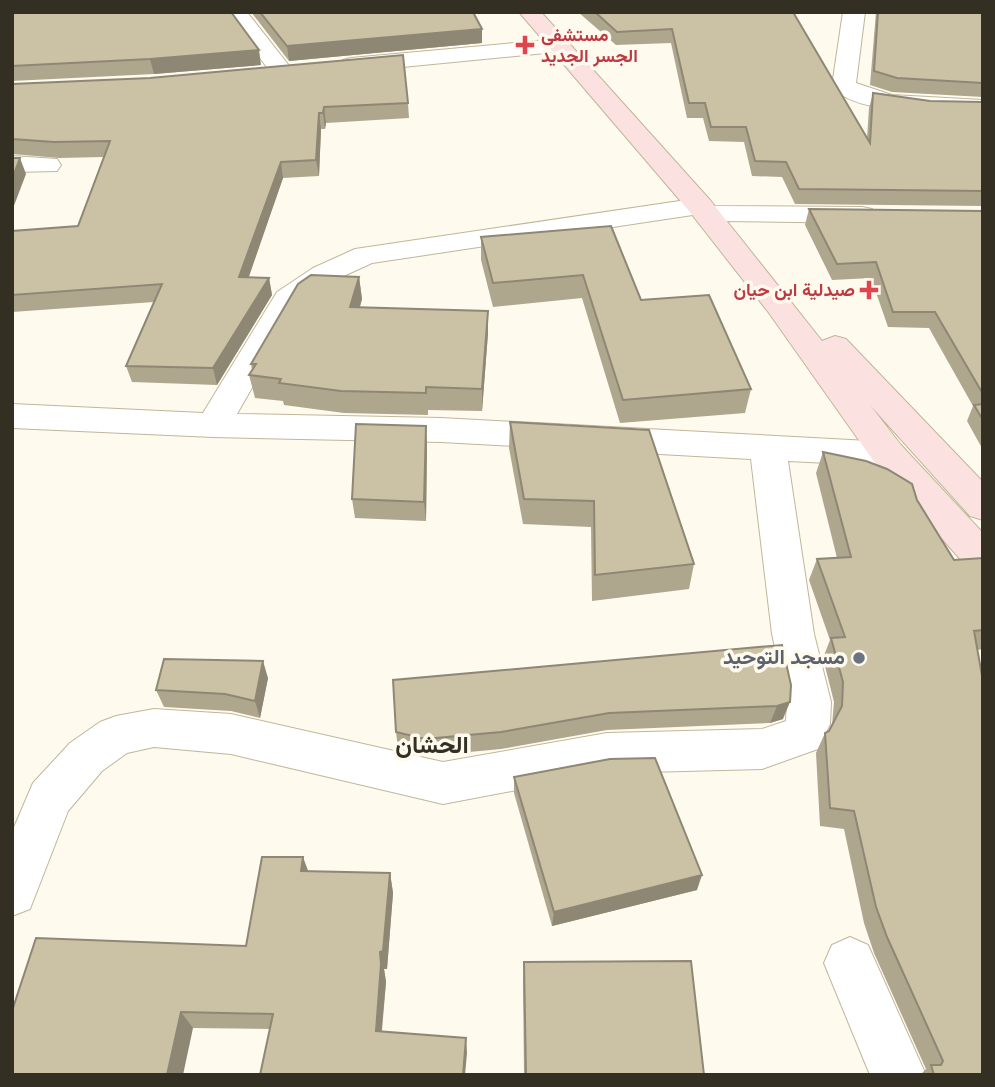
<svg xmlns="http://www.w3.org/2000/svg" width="995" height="1087" font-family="Spectral,Vazirmatn,serif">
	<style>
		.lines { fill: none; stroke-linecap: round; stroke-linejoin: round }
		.street-casing { stroke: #c0b69a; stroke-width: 2 }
		.secondary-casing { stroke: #c0b69a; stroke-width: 2 }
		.street { fill: #fff; fill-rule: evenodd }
		.secondary { fill: #fbe1df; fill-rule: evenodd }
		.wall { fill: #afa68e }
		.shaded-wall { fill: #8e8774 }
		.building { fill: #cbc1a5; stroke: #8e8774; stroke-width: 2 }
		.health-dot { fill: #e0444e; stroke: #fefaee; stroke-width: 2.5 }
		.worship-dot { fill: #6b7280; stroke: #fefaee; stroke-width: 2.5 }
		.labels { text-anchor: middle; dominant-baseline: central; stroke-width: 7; stroke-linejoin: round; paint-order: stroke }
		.far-health-label { font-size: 18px; font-weight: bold; fill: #be3a42; stroke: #fefaee; text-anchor: start }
		.worship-label { font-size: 21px; font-weight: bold; fill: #5b616d; stroke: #fefaee; text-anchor: end }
		.quarter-label { font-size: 24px; font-weight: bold; fill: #332f23; stroke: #fefaee }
	</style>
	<rect width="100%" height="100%" fill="#fefaee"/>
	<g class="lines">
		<g class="street-casing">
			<g id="street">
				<polygon points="226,12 247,12 294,72 290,77 274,77"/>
				<path d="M 843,12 L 865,12 L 856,83 L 892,95 L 983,100 L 983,114 C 948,113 853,116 832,86 Z"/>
				<polygon points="558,39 566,41 569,46 566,51 351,72 343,70 340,65 343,60 351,58"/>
				<polygon points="12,156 57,159 61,165 57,171 12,172"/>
				<polygon points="700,198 710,200 714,206 862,207 872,209 876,215 872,221 862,223 720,221 710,219 706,213 372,263 335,280 300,304 237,414 441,418 888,442 901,445 906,454 901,463 888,466 788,461 814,634 831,702 830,724 818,749 762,769 607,773 443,804 231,754 154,747 127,753 102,771 68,811 30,909 12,916 12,832 33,783 70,743 100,722 116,716 154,709 231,714 443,762 607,733 762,729 786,721 787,702 772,634 751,459 441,442 213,437 12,428 12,404 203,413 277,292 313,268 355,249"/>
				<polygon points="850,937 868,945 926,1075 870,1075 824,963 832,945"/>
			</g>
		</g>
		<g class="secondary-casing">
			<polygon id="secondary" points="519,12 541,12 710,200 822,341 835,336 846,339 983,482 983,520 970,516 870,405 901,445 983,533 983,573 969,569 875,463 769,313 690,212"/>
		</g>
		<use href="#street" class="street"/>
		<use href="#secondary" class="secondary"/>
	</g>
	<g class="wall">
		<polygon points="12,12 261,65 154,74 12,81"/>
		<polygon points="251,12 473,12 482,29 482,43 289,61"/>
		<polygon points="578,12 793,12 867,138 869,108 873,93 930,101 983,102 983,206 795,204 782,177 752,176 744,142 709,141 703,118 687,118 671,43 616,45"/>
		<polygon points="876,12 983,12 983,97 892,92 870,85"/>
		<polygon points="12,84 408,103 409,118 326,123 325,129 321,129 319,176 283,178 248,277 269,278 272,295 217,385 132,382 126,366 154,302 12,312 12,231 78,226 104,157 59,158 12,154"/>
		<polygon points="809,209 983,211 983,450 967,421 973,406 929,328 888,327 871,278 832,280 805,225"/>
		<polygon points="611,226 641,300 751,389 745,413 620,423 582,298 493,307 481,260 481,237"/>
		<polygon points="359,277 362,299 360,307 488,333 482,411 428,410 428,415 344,413 284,405 283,401 255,398 249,375 252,370 251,364"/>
		<polygon points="510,422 694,564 689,589 592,601 591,527 523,524 509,448"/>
		<polygon points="427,444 426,521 355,518 352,499"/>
		<polygon points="823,452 917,500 954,560 983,558 983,649 977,650 983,1075 920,1075 926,1069 874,953 864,923 844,829 820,826 816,753 825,733 829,731 832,725 834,702 823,658 830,640 809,580 817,559 837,558 816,473"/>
		<polygon points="782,645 783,719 770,723 607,730 501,749 427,756 398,749 396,732"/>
		<polygon points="268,678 260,718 231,711 164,707 156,690"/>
		<polygon points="514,777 697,890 552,926 514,793"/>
		<polygon points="308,871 390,873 393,893 387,969 384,969 386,982 382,1031 467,1053 270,1029 193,1028 12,1075 246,946"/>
		<polygon points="524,962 704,1075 524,1075 523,980"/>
	</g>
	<g class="shaded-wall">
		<polygon points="482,29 482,43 289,61 287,46"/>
		<polygon points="259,50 261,65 154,74 150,59"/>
		<polygon points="324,107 326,123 325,129 323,113"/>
		<polygon points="319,113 321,129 319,176 316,160"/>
		<polygon points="20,158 26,174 12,211 12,179"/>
		<polygon points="281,162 283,178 243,294 239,277"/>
		<polygon points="359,277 362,299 353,329 350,307"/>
		<polygon points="269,278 272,295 217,385 213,368"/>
		<polygon points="488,311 488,333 482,411 482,389"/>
		<polygon points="426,426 427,444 426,521 424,502"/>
		<polygon points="263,661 268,678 260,718 255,701"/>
		<polygon points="790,702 783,719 770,723 777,706"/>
		<polygon points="303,857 310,876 301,871"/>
		<polygon points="390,873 393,893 387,969 384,969 386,982 380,1046 376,1031 380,952"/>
		<polygon points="702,875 697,890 552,926 554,912"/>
		<polygon points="181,1012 193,1028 183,1075 167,1075"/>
		<polygon points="466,1038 467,1053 465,1075 463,1075"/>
	</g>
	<g class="building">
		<polygon points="12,12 231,12 259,50 150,59 12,66"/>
		<polygon points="260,12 473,12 482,29 287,46"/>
		<polygon points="595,12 793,12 870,143 873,93 930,101 983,102 983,191 799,189 786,162 755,161 746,127 711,127 705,103 689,103 672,29 617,32"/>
		<polygon points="878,12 983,12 983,83 897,78 874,71"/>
		<polygon points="403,55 408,103 324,107 323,113 319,113 316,160 281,162 239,277 269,278 213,368 126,366 162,284 12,295 12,231 78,226 110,141 54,142 12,139 12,84 150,78"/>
		<polygon points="12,158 20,158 12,179"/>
		<polygon points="809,209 983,211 983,394 935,312 893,312 876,262 837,264"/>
		<polygon points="611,226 641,300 709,295 751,389 623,400 583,275 493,283 481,237"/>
		<polygon points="311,275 359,277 350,307 488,311 482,389 426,387 426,393 341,391 279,383 281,379 249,375 256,364 251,364 298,284"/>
		<polygon points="983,404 983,420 974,405"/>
		<polygon points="510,422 649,430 694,564 595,575 594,501 524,499"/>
		<polygon points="356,424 426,426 424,502 352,499"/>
		<polygon points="823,452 866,461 887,469 912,484 917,500 954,560 983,558 983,630 974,631 983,681 983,1075 934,1075 931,1065 941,1065 943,1061 887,937 876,907 854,811 830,808 825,733 829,731 842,706 843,682 831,638 845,637 817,559 851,557"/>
		<polygon points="782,645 791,685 790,702 777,706 609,713 501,732 425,739 396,732 393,680"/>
		<polygon points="164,659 263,661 255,701 225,694 156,690"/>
		<polygon points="655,758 702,875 554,912 514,777 610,759"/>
		<polygon points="262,857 303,857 301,871 390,873 383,951 380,952 381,964 376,1031 466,1038 463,1075 260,1075 273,1014 181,1012 167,1075 12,1075 12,1011 36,938 246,946"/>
		<polygon points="691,961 704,1075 526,1075 524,962"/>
	</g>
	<g class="health-dot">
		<path d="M521.5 34.5h7v7h7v7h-7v7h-7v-7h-7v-7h7z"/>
		<path d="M865.5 279.5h7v7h7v7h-7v7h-7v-7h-7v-7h7z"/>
	</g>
	<circle class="worship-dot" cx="859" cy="658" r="7"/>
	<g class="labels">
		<g class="far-health-label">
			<text x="541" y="35">مستشفى<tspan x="541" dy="21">الجسر الجديد</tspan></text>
			<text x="855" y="290" text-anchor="end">صيدلية ابن حيان</text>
		</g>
		<g class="worship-label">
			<text x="845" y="658">مسجد التوحيد</text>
		</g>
		<g class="quarter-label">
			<text x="432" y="746">الحشان</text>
		</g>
	</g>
	<rect width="995" height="1087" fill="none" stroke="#332f23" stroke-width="28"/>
</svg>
